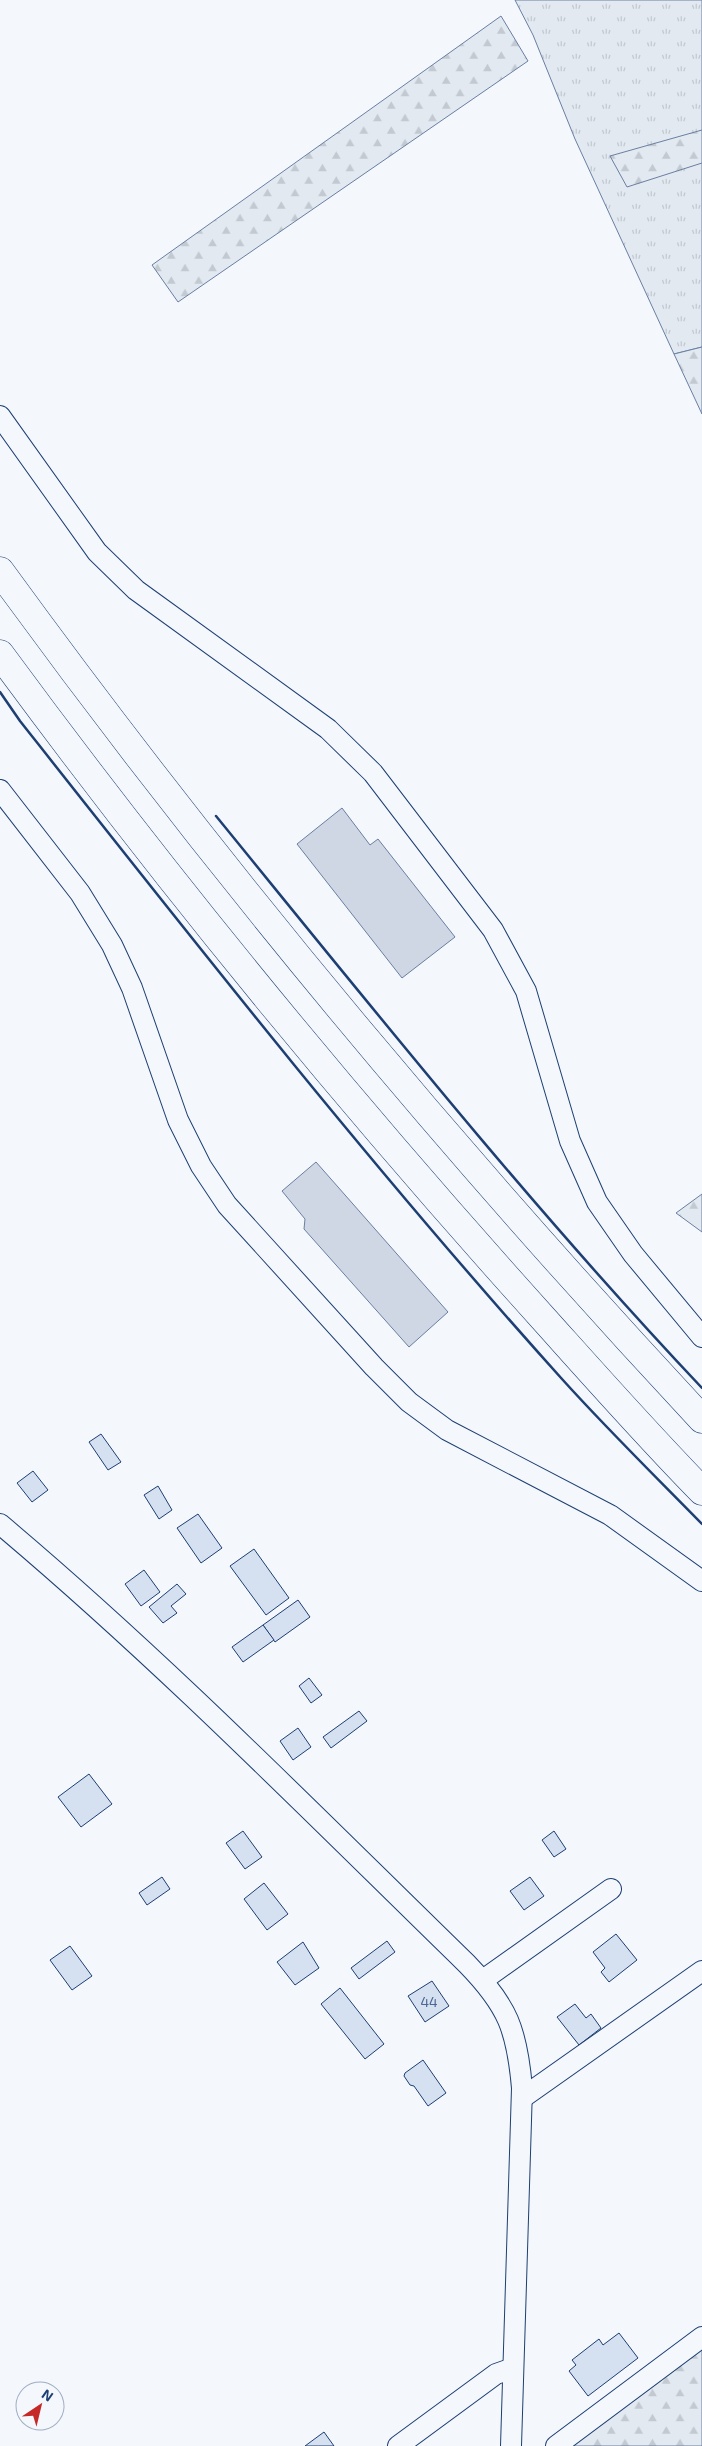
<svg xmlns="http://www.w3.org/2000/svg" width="702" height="2446" font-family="'Exo 2',sans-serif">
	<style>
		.grass { fill: url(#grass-tufts); stroke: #687fa3 }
		.forest { fill: url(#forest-firs); stroke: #687fa3 }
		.water { fill: #cfd7e4; stroke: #687fa3 }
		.building { fill: #d5e0f0; stroke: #1d3f73 }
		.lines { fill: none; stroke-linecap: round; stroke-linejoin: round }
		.minor-casing { stroke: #1d3f73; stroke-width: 22 }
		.highway-casing { stroke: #1d3f73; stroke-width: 29 }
		.minor { stroke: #f4f7fb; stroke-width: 20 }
		.highway { stroke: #f4f7fb; stroke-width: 28 }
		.wall { stroke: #1d3f73; stroke-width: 2.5 }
		.labels { text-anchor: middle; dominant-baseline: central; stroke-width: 4; stroke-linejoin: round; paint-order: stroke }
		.number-label { font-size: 14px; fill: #4b6792 }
	</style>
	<defs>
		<pattern id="grass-tufts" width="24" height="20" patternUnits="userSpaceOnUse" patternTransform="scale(1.25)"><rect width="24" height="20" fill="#e3e9f0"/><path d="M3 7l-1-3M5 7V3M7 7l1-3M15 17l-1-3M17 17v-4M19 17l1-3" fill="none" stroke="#c2c9d1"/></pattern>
		<pattern id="forest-firs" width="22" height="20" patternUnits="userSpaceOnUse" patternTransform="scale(1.25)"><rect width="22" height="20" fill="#e3e9f0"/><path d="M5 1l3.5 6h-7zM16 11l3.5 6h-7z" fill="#c2c9d1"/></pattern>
	</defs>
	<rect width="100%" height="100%" fill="#f4f7fb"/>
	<polygon class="grass" points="515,0 702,0 702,347 674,354 575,139 533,35"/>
	<g class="forest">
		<polygon points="501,16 528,61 178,302 152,265"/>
		<polygon points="702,130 702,163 627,187 610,156"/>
		<polygon points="702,347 702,414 674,354"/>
		<polygon points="702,1194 702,1232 676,1213"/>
		<polygon points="702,2347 702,2446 566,2446"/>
	</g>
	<g class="water">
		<polygon points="342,808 370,845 378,839 455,937 402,978 297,844"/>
		<polygon points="316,1162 448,1312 409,1347 304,1229 305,1219 282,1191"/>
	</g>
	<g class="building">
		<polygon points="101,1434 121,1462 108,1470 89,1442"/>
		<polygon points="33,1471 48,1490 32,1502 17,1483"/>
		<polygon points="158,1486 172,1510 159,1519 144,1495"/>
		<polygon points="198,1514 222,1548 201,1563 177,1528"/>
		<polygon points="254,1549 289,1598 266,1615 230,1566"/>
		<polygon points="144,1570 160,1592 141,1606 125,1584"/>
		<polygon points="177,1584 186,1594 171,1606 177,1613 163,1623 149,1607"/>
		<polygon points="298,1600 310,1617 275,1642 263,1625"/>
		<polygon points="263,1625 274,1640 243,1662 232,1647"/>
		<polygon points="309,1678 322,1695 311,1703 299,1686"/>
		<polygon points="359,1711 367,1721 331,1748 323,1737"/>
		<polygon points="298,1728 311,1747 293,1760 280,1741"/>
		<polygon points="89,1774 112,1804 81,1827 58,1797"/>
		<polygon points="243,1831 262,1857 245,1869 226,1843"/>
		<polygon points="554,1831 566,1849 554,1857 542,1840"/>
		<polygon points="162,1877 170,1889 147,1905 139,1893"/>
		<polygon points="530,1877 544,1896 524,1910 510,1891"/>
		<polygon points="264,1883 288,1914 267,1930 244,1899"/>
		<polygon points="616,1934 637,1960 609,1982 601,1972 605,1968 593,1952"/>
		<polygon points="387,1941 395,1952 359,1979 351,1968"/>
		<polygon points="303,1942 319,1968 295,1985 277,1962"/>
		<polygon points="70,1946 92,1976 72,1990 50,1960"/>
		<polygon points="432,1981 449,2006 425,2022 408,1996"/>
		<polygon points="340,1988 384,2044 365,2059 321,2004"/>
		<polygon points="575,2004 586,2018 591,2014 601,2028 579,2045 557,2017"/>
		<polygon points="423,2060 446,2093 428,2106 414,2086 410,2085 404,2076 405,2073"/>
		<polygon points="619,2333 638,2358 588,2396 569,2371 576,2365 572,2360 599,2339 603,2345"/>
		<polygon points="324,2432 334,2446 305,2446"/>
	</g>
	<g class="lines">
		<g class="minor-casing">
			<g id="minor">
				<polyline points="0,416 97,552 136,590 328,729 373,773 493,930 526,991 570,1141 597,1202 633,1254 702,1337"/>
				<polyline points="0,790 80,893 112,945 132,988 178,1120 201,1166 227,1205 374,1367 409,1402 447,1430 610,1515 702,1581"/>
				<path d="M 0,1524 C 164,1662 314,1815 467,1964 C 508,2006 517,2030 522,2088 L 511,2446"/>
				<polyline points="483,1980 611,1889"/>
				<polyline points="522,2098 702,1971"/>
				<polyline points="398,2446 496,2374 513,2368"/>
				<polyline points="556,2446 702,2337"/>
			</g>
		</g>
		<g class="highway-casing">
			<g id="highway">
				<path d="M 0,571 C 216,868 451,1150 702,1419"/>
				<path d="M 0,654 C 169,884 351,1105 542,1317 C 595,1376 647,1435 702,1491"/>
			</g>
		</g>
		<use href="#minor" class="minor"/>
		<use href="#highway" class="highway"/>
		<g class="wall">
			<path d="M 0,692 L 20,721 C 196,944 372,1168 562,1379 C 607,1429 655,1476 702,1524"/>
			<path d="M 216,816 C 374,1010 530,1206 702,1388"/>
		</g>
	</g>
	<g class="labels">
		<g class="number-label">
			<text x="429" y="2001">44</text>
		</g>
	</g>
	<g transform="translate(40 2406) rotate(35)"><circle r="24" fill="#f4f7fb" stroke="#9eadc5"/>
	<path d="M0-4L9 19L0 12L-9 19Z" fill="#c62828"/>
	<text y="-8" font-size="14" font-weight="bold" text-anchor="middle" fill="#1d3f73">N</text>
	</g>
</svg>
